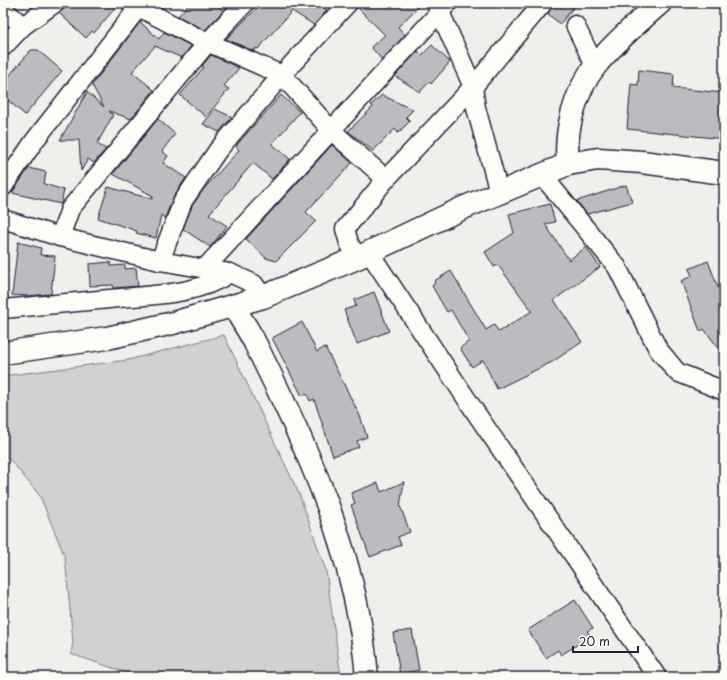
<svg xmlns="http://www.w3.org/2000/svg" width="727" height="680" font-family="'Playpen Sans',sans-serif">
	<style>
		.green { fill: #d2d1d1; stroke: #7a7a86 }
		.building { fill: #bcbcc0; stroke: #22223b }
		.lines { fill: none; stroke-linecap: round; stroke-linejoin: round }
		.minor-casing { stroke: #22223b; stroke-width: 21 }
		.tertiary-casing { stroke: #22223b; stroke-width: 25 }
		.minor { stroke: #fdfcf7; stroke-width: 18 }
		.tertiary { stroke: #fdfcf7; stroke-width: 22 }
	</style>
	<rect width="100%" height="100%" fill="#f0efec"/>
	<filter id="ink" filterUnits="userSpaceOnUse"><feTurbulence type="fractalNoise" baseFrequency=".025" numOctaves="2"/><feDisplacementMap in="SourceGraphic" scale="8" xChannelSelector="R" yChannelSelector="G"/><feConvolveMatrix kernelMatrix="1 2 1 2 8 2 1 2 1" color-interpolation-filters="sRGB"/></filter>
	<g filter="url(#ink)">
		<polygon class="green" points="224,335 300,496 326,571 341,677 140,677 71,654 73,642 65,557 40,496 12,462 3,455 3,376 128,360"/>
		<g class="building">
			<polygon points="71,3 119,3 94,33 92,31 86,38 59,13"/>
			<polygon points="190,3 215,3 223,11 205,30 178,16"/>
			<polygon points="262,3 320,3 327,10 314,25 292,11 258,49 256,48 254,51 226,39"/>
			<polygon points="358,3 422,3 398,27 405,35 382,60 371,47 385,35 357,7"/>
			<polygon points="553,3 577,3 560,24 548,14"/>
			<polygon points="140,22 159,39 164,32 191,46 182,58 155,46 132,72 154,90 131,119 109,111 113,115 97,144 106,149 94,163 88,159 81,171 79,140 60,140 87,92 104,107 92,85"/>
			<polygon points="432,45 450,62 431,84 429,82 420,92 395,76 418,51 422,55"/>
			<polygon points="31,50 38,50 62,71 25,115 3,96 3,83"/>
			<polygon points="211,55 239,68 224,86 229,89 206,117 180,95 204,67 202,66"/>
			<polygon points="639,70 674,74 673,88 724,93 724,139 627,129 631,84 638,85"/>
			<polygon points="281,95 300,112 272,144 290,159 272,179 253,163 209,214 227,226 210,247 183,229 192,206 203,190 239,150 236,147 239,142"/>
			<polygon points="382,95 413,110 406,117 410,121 398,133 395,129 373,151 348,131 373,107 371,105"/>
			<polygon points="215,109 232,117 219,132 203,124"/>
			<polygon points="158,119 175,134 162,151 168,156 163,163 186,178 173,197 165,218 161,215 156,238 136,233 137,231 98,218 108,187 152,199 153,196 113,174"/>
			<polygon points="332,145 352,163 306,212 316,221 276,261 266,258 246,239"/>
			<polygon points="29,168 46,172 44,184 64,190 61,204 12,193"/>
			<polygon points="626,185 632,202 587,214 577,201"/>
			<polygon points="550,204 555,222 545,224 569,260 586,247 600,267 554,300 582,342 552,362 497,389 483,360 472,367 460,348 469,341 451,310 447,312 432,286 435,283 434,281 451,271 486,330 494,325 499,332 532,311 498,265 494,267 485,252 514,233 509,214"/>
			<polygon points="18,242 41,248 40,255 55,256 51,294 27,296 12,295"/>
			<polygon points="708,261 724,303 724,355 704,329 700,331 681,281 692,276 689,269"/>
			<polygon points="110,262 111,266 125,265 125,269 136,268 138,286 114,288 113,285 90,286 89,264"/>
			<polygon points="374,292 389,331 357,344 344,310 356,306 354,300"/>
			<polygon points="302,322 317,352 325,347 360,416 367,437 357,441 359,447 333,456 314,399 310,401 307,394 302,396 272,338"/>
			<polygon points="404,482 400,506 410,532 398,537 401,545 370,557 351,505 355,503 351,493 378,483 381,492"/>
			<polygon points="575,600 593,628 587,631 591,636 561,655 558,650 546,658 528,630"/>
			<polygon points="412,630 419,670 400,674 393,633"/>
		</g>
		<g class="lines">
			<g class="minor-casing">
				<g id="minor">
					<polyline points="131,3 198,38 282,75 332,131 386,179"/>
					<polyline points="436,3 473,87 476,108 499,192"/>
					<polyline points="3,9 23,26"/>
					<polyline points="575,25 595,66"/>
					<polyline points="3,47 23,26 55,3"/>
					<polyline points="542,175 617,267 658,349 677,372 724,391"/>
					<polyline points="3,187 35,140 142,3"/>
					<polyline points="3,219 60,237 160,261 230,273 254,284 263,297"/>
					<polyline points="60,237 70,209 208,42 245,3"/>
					<polyline points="369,252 478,416 657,677"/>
					<polyline points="357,258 349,243 345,229 386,179 473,87 543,3"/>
					<polyline points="160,261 183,201 218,150 282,75 348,3"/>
					<polyline points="205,268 448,3"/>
					<path d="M 3,309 C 38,306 74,302 109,299 C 149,295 196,296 230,273"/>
				</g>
			</g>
			<g class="tertiary-casing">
				<g id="tertiary">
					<path d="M 568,164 C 564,132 575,91 596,65 C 614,43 638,22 660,3"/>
					<path d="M 234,306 C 240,319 249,330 255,343 C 309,452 357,554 367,677"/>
					<polyline points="3,353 107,338 173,323 263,297 357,258 463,208 568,164 598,159 642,162 724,173"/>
				</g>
			</g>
			<use href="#minor" class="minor"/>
			<use href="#tertiary" class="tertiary"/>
		</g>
	</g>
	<rect width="727" height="680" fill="none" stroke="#fdfcf7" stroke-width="16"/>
	<rect x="8" y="8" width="711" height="664" fill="none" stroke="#22223b" stroke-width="1.5" filter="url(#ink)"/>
	<path d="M573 646v6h65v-6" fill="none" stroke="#22223b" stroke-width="2"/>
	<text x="579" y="646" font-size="12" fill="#22223b" stroke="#fdfcf7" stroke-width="3" paint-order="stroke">20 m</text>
</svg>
